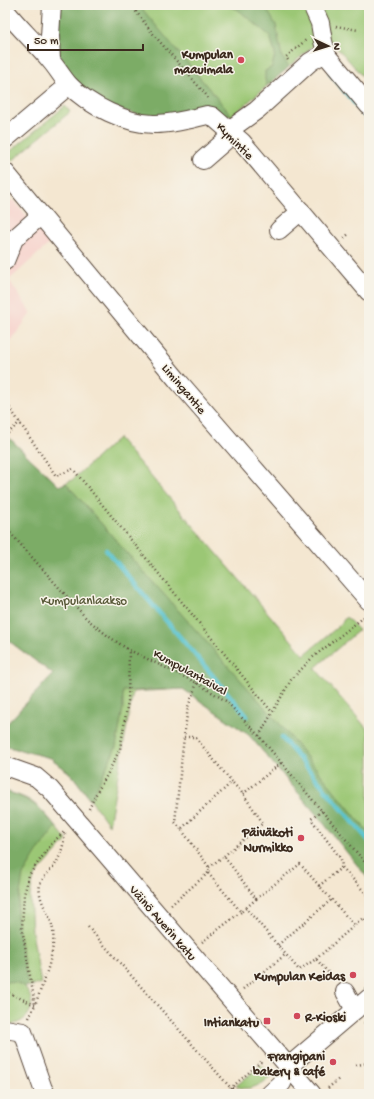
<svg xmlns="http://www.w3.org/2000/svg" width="374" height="1099" viewBox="0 0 374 1099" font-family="'Gochi Hand',sans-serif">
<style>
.built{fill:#f7d0ca}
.green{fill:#9bc775;stroke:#6b784a}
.forest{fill:#7cac66;stroke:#5c6b42}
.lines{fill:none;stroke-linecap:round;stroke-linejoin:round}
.stream{stroke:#57c3cf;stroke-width:4.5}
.minor-casing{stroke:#574639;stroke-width:20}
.path{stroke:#574639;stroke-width:2.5;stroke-dasharray:1 3;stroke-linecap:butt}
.minor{stroke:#fff;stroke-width:18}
.poi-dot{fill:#d1495b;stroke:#f7f3e8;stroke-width:1.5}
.labels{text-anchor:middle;stroke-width:3;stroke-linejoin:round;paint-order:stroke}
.poi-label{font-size:13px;font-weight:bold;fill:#3b2a1e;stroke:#f7f3e8;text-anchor:end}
.street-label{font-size:13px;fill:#3b2a1e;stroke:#f7f3e8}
.park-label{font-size:13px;fill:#585938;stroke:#f7f3e8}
</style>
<rect width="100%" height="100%" fill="#f7f3e8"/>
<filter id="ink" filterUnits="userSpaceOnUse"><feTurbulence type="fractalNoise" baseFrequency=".025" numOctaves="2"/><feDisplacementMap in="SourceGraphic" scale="8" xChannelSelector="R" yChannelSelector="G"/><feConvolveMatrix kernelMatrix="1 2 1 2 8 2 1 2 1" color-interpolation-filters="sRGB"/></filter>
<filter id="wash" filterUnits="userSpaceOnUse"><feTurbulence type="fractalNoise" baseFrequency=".012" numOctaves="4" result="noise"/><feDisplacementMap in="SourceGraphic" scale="16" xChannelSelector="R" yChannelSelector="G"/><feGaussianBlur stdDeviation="0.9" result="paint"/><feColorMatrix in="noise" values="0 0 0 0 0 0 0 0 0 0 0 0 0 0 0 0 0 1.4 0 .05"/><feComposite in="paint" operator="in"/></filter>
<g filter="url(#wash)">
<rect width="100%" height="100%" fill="#f4e7d1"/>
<path class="built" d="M5,200l9,1 36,42 -41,37 22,33 -26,36z"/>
<g class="green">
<path d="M56,5h313v79l-25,-29 -15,-14h-10l-87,75 -54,1z"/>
<path d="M65,106l5,6 -58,49 -5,-7z"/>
<path d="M5,434l54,52 13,-6 46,-42 186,217 36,-30 6,-8 13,13 -44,38 54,63v148l-52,-64 -68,-80 -66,-46 -50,3 -24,133 -37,-50 -21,-17 -46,-12v-20l48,-52 -48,-36z"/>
<path d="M5,791c9,3 18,5 26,10 14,10 25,26 36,39l-33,37 -4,18 2,37 9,52 -16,3c13,17 5,35 -15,38l-2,15 -3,-1v-177l2,-15 -2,-3z"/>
<path d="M261,1065l9,10 1,2c-11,8 -22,15 -35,9z"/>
</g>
<g class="forest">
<path d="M56,5h92l-5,5 89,106 -54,1 -36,-1 -37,-11 -30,-23 -19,-31z"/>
<path d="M223,5h39l4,3 10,17 6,32 7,10 -22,19 -2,-6v-9l7,-4 3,-13 -5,-18 -33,-27z"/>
<path d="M5,434l54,52 7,-3 68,78 145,162 90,110v47l-52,-65 -68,-80 -66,-46 -60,2v17l-7,39 -25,53 -19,-25 -21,-17 -46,-12v-20l48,-52 -48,-36z"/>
<path d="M5,791c26,8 34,16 51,36l-17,22 -16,26 -6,37 1,17 10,57 -3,1c-7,-4 -12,-6 -20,-5v-120l2,-15 -2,-3z"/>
</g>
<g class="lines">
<g class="stream">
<path d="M330,73l39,48"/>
<path d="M106,550l141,166"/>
<path d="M282,738l87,103"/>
</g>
</g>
</g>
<g filter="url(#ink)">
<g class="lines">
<g class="minor-casing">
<g id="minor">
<path d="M312,5l8,18 3,18 4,15"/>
<path d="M5,10c14,18 31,33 45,50 7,8 12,17 19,25 19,20 59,40 87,39 18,0 34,-5 51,-9l5,1 30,26 127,150"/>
<path d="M51,61l-1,-25 2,-31"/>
<path d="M229,130l28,-20 53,-48 10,-6h7l42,50"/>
<path d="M5,139l64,-54"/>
<path d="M203,160l30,-26"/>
<path d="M5,172l174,210 190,219"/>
<path d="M279,230l22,-19"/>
<path d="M5,261l9,-22 27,-24"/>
<path d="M5,766l31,11 14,12 262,305"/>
<path d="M345,992l10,18"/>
<path d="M5,1029l18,3 20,57 3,5"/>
<path d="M270,1094l12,-11 7,-17 80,-68"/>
</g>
</g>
<g class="path">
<path d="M131,5l23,30 53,61 1,3"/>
<path d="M336,26l22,4"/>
<path d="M288,60l-2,-3 21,-18"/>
<path d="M5,72l1,-1"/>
<path d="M344,238l6,-5"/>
<path d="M5,401l51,75 17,-7 199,243"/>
<path d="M5,436l15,-14"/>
<path d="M5,527l82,92 21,17 21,14 68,33 29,18 33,35 110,131"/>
<path d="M197,683l-9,24 -4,30h11l37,45 -51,47 28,38 -1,6 33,39 5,-4 53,62 17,-11 19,21"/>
<path d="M259,736l32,-56 21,-22 52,-41"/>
<path d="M243,794l38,-31"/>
<path d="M89,809l8,-17 10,-17 13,-26 8,-48 1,-51"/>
<path d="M322,811l-11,8 30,40 1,8 27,30"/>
<path d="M181,829l-6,-7 9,-85"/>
<path d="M224,856l39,-33 -20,-29 -11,-12"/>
<path d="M209,867l15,-11 32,43 -10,9"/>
<path d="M319,886l23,-19"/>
<path d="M256,899l44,-35 54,61"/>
<path d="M171,905l37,-32"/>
<path d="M88,927l148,167"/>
<path d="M202,942l39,-30"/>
<path d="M278,945l53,-45"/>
<path d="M316,959l47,-41 6,6"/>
<path d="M243,989l43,-35"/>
<path d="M5,991l30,14c8,-22 23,-57 17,-80 -4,-14 -15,-26 -12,-41 1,-4 11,-15 15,-19 6,-10 9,-21 10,-32"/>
<path d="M29,1018l6,-13 -13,-77 2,-33 5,-20 23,-32 13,-12"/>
<path d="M364,1022l5,5"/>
<path d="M356,1065l13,-2"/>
<path d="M232,1088l14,4 8,-1"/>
<path d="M328,1088l11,-9"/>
<path d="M224,1094l38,-33"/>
</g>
<use href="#minor" class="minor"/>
</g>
</g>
<g class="poi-dot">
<circle cx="241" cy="60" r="4"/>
<circle cx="301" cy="838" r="4"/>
<circle cx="353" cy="975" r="4"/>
<circle cx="297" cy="1016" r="4"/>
<rect x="263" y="1017" width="8" height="8" rx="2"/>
<circle cx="333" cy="1062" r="4"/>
</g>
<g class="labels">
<g class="poi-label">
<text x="233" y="58">Kumpulan<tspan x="233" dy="15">maauimala</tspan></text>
<text x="293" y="836">Päiväkoti<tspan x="293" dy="15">Nurmikko</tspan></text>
<text x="345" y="980">Kumpulan Keidas</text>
<text x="305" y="1021" text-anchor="start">R-Kioski</text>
<text x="259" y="1026">Intiankatu</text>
<text x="325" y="1060">Frangipani<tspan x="325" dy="15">bakery &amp; café</tspan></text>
</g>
<g class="street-label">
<text transform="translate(236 140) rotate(45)" y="5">Kymintie</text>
<text transform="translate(185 388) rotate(50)" y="5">Limingantie</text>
<text transform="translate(191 671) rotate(29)" y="5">Kumpulantaival</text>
<text transform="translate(164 922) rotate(49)" y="5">Väinö Auerin katu</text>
</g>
<g class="park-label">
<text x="84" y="604">Kumpulanlaakso</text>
</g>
</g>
<rect width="374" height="1099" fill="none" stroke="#f7f3e8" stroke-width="20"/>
<g transform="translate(328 46) rotate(94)" stroke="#f7f3e8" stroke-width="3" paint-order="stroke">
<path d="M0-3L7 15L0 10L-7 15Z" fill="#3b2a1e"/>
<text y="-6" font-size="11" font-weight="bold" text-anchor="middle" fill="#3b2a1e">N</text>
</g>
<path d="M28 44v6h115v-6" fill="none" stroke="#3b2a1e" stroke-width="2"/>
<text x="34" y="44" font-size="12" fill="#3b2a1e" stroke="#f7f3e8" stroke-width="3" paint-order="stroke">50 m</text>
</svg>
